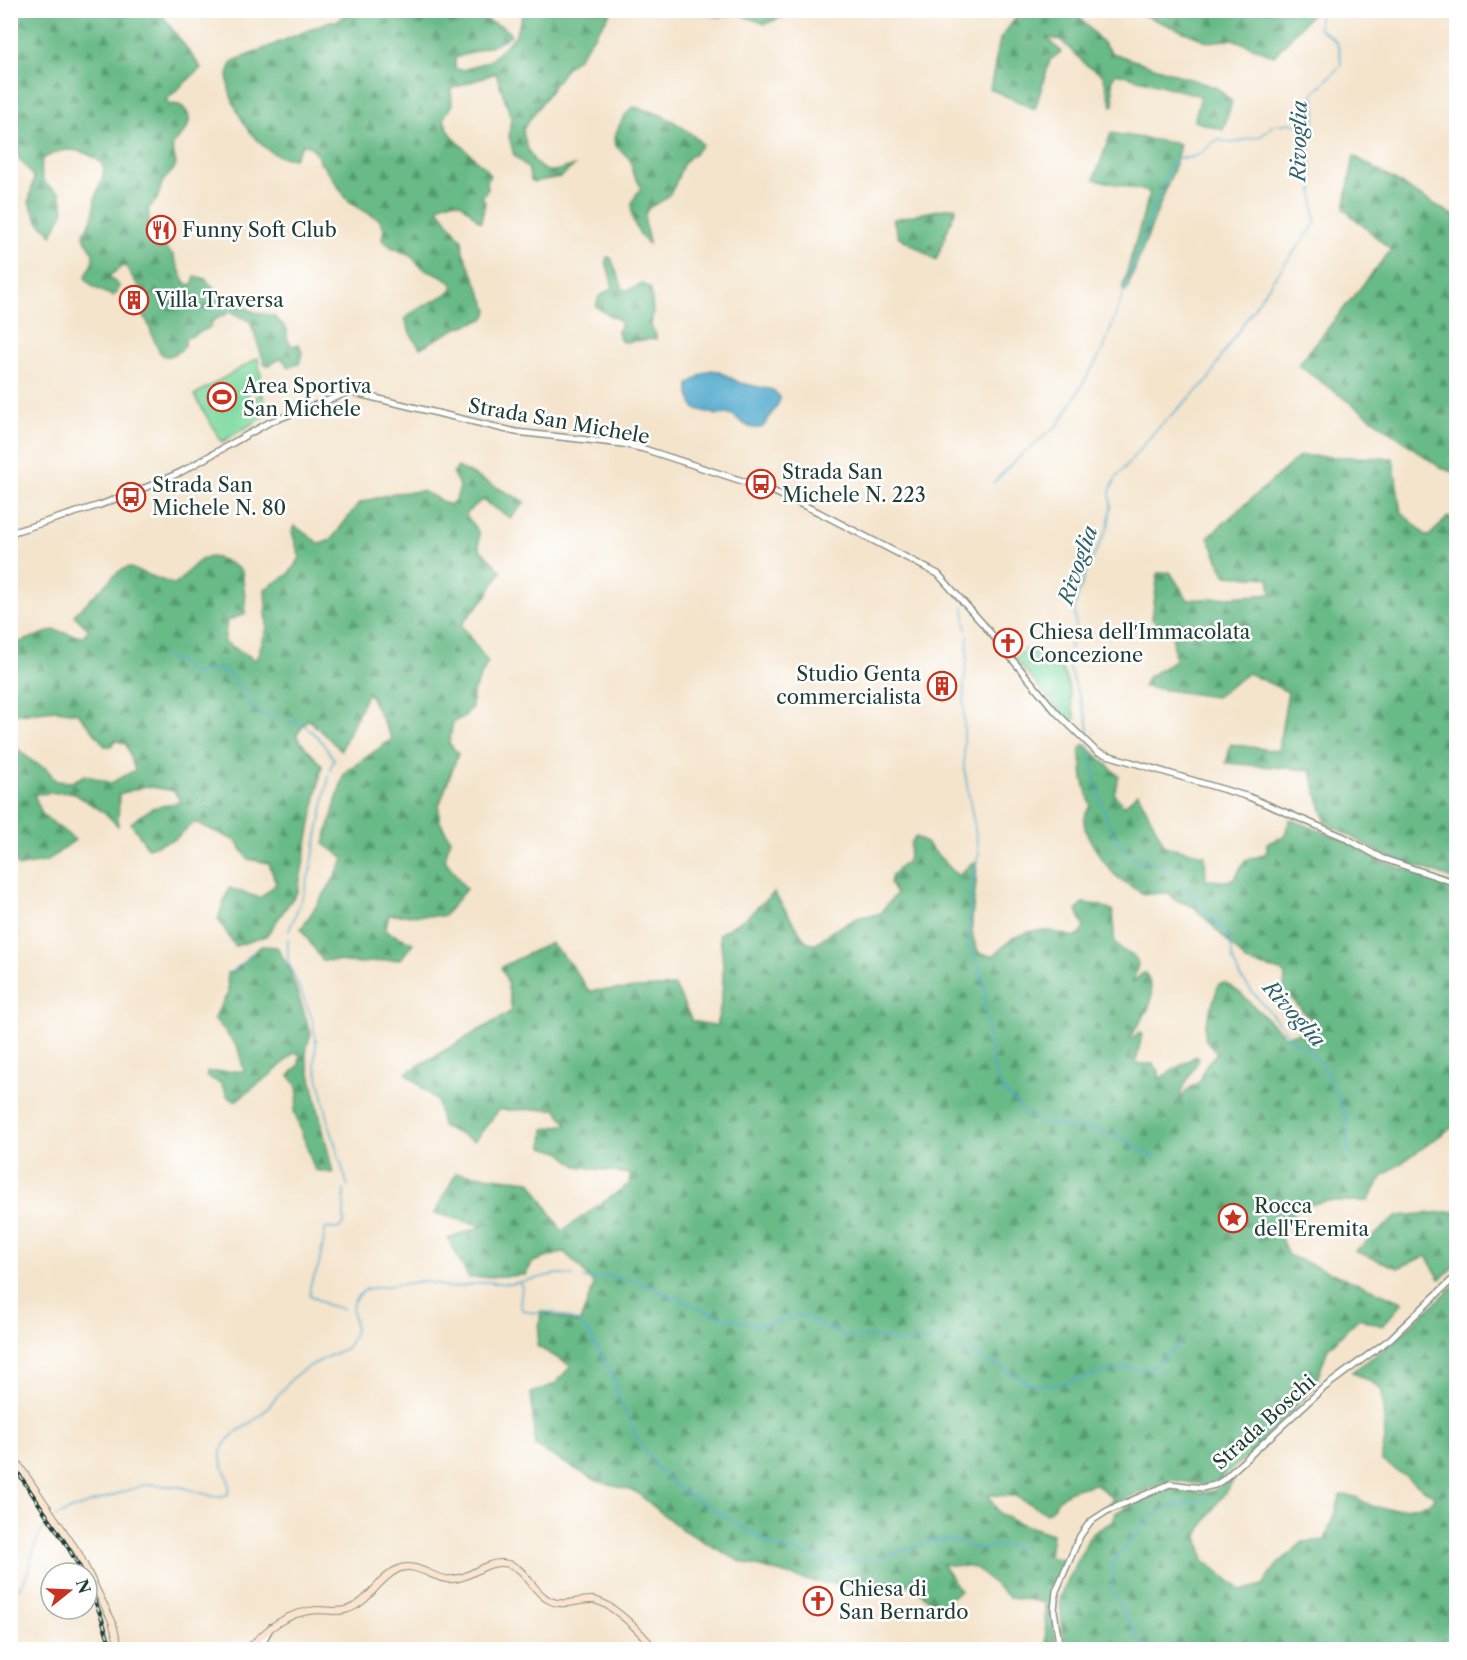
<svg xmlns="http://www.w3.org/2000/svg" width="1467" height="1660" viewBox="0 0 1467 1660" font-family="'Libre Caslon Text',serif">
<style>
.grass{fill:#80daa1;stroke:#508c6a;stroke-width:1.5}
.forest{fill:url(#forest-firs);stroke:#447c5e;stroke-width:1.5}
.park{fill:url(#park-tufts);stroke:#508c6a;stroke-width:1.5}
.water{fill:#4fa9cc;stroke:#377380;stroke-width:1.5}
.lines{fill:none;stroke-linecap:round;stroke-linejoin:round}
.stream{stroke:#4fa9cc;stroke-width:1.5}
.tertiary-casing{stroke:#8a9080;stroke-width:8}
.secondary-casing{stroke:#8a9080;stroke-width:8}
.tertiary{stroke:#fff;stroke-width:5}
.secondary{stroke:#fce5d0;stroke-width:6}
.rail-casing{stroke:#1f3d34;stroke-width:4}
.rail{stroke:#fff;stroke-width:1.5;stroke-dasharray:4.5;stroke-linecap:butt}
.labels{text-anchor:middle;stroke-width:5;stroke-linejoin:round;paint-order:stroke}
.poi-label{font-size:20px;fill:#1f3d34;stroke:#fff;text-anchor:start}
.street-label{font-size:20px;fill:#1f3d34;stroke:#fff}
.water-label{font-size:21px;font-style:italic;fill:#306369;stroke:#fff}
</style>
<defs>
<pattern id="forest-firs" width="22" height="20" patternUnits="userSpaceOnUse" patternTransform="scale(1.5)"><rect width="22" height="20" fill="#68ba87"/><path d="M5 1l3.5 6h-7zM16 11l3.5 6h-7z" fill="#55986f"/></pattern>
<pattern id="park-tufts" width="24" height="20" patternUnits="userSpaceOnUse" patternTransform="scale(1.5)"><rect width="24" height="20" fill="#80daa1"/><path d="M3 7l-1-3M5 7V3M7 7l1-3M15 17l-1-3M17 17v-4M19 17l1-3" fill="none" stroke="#6ebc8b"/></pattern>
</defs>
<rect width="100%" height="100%" fill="#fff"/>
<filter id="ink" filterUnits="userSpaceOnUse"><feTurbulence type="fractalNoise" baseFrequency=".0167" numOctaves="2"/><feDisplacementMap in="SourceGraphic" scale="12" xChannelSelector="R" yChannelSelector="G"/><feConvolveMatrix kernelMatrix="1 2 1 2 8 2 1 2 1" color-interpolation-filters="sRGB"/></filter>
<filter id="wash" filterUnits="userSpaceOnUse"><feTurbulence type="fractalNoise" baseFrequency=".008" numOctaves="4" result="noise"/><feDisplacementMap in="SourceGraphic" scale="24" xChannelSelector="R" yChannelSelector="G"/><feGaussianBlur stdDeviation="1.35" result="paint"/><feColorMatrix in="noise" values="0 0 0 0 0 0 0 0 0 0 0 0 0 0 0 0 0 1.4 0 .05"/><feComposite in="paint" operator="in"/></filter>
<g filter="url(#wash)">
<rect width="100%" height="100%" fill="#f4e4cc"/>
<g class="grass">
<path d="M258,358l4,26 -15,10 3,6 13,-7 2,23 -43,26 -28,-47z"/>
<path d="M1254,1442l4,4 -38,33c2,-19 16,-34 34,-37z"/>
</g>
<g class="forest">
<path d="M11,10l148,1 42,57 -35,32 3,5c12,-3 16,3 21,13l-3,11 -15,17 4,18 -2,5 -11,12 -6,18 -9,10 2,19 3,10 20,17 12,28 7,2 3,-9 10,3 14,14 35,19 20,4 13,13v10l5,7 7,-2 3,9 -3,11 -11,3 -6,-9 -13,7h-4l-15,-44 -20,-9 -18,9 -1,6 -26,12v7c-27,27 -29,-5 -38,-25 -2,-4 -6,-7 -9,-12l9,-15 -2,-4 -7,-4 -13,-21 -16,11 10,10 -2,7 -4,3c-11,-5 -22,-7 -28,-19 5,-9 12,-20 5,-30 -2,-4 -6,-6 -6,-12 0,-6 6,-10 8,-16 3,-7 2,-15 4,-23 7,-22 17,-32 -11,-43 -16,-6 -29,-3 -43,7 -2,19 0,25 18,33l4,17 -12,25 -14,-14 -9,-19 5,-24c-7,-13 -17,-19 -23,-31z"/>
<path d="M346,11h131l4,7 22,9 8,8 -12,8 -44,15v11l9,1 27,-10 24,-24 9,-25h88l-33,46 -12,10 -44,62c1,13 11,42 27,42 8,0 16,-4 24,-5l-14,11 -26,5 -3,-2 -3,-12 -14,-13 -5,-19 2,-19 -15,-44 -45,16 1,15 -8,14c4,20 21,29 33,43 6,5 11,7 13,15l-3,5 1,8 -6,8 3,5 -4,20c-11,-7 -17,-24 -31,-20 -6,1 -9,2 -12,7l24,31 1,12 25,57 -1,6 -4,4 -28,10 -35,19 -10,-15 -5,-15c14,-12 33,-17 47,-28v-6c-14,-16 -29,-8 -41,-29l-18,-7 -11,-8 2,-11 -4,-9c-11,-7 -26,-12 -34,-22 -5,-7 -20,-31 -26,-35 -3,-10 -6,-17 -17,-19l-9,14c-31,5 -65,-51 -66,-77 -1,-6 2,-13 4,-19l98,-41h9z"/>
<path d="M697,11v-1l100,1 -32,13 -29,-11c-15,7 -24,2 -39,-2z"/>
<path d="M1021,11h48l10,6 33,36 105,35 15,14 -9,28 -29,-9 7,-25 -85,-23 -4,6 2,26 -2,1 -9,-31 -17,-10 -25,-25 -14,-2 14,14 -11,8 -15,49 -45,-20 10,-50z"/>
<path d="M1140,11l65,-1 6,3 3,-3 100,1 -40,45 -41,-17 -24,3 -71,-29z"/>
<path d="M633,107c26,4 51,18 69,37 -6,12 -15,12 -19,21 -6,12 -7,24 -18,34 -6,5 -16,5 -19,13 -4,11 3,22 3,32 -10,-8 -20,-26 -17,-40 1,-6 7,-12 9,-17l-9,-16c2,-13 -8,-16 -15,-24 -7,-10 8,-34 16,-40z"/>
<path d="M1111,133l69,11 -5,22 -49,126 -4,-3 28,-97 -56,-13z"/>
<path d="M1354,156l102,61v256l-15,-5 -143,-103 93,-115 -47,-41z"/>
<path d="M954,207l2,1 -20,52 -38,-24 -5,-17z"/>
<path d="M607,257l4,1 12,31 5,1 15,-6 8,5 2,23 -2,14 5,9v4l-33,3 -3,-2 -2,-9 3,-9c-6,-7 -19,-8 -25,-16l3,-9 14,-10 -7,-26z"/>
<path d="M1300,456l93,2 8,54 27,25 20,-20 8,5v358l-73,-26 -57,-31 -16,-53 -84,-7 5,-19 47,7 10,-59 -40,-19 -32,24 -73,-10 4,-9 28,-18 -2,-22 -21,-19 6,-46 12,-1 18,28 83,-6 -2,-16 -44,-3 -17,-38z"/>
<path d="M458,467l67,35 -14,16 -29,-18 -17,14 14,19v15l22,23 -14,24 -26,30 27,37 -15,30 -1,15 -8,10 -11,5 -4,21 9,11 -19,52v14l11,19 -5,21 21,29 -22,27 -55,-1 -4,16 28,12 -12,16 -40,4 -39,-3 -21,-31 31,-47 12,-24 -20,-14 20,-71 48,-34 -24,-47 -27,58 -33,-31 -12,17 26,30 -24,125 -32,45 -31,10 -17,-27 11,-31 31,10 16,-14 -7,-21 -21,-4 -12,-18 -42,-19 -19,17 -27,9 -17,-25 21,-15 29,-6 -7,-11 -28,-5 -27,8 -1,32 -13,-13 -33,-21 -38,2 8,20 33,26 -28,21 -29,6c-12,-28 -8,-50 -3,-79l-4,-5v-46l2,8 20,17 13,6 10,13 16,1 13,-7 26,8 24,-13 -9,-26 -11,-4 -4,6h-6l-27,-33 -22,-3 -45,5v-66l3,-5 40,-14 27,7 8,-7 -15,-15 44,-43 10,-5 47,18c26,-26 30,-40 67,-14l3,26v17l-18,7 -3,21 32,18 11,-32 -2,-39 23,-14 12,-17 -8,-26 3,-6 25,18 11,-4 28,-37 35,-10 29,-2 26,14 7,-5 4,-13 -7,-13z"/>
<path d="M1084,744l35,32 -5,18 10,12 14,-13 27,53 40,9 1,25 21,1 8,-3 10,-18 16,-4 6,-4v-9l17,-6 6,-18 54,21 36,21 76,25v243l-5,-1 -68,48 -15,25h-42l-24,5 -26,21 12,28 115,47 -21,24 -23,-8 -31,30 -14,40 -56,58 -4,-4c-18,3 -32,19 -34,37l-14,6 -33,-5 -64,25 4,-6 -17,-15c-12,3 -28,5 -37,15 -5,6 -5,10 -13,14l-31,-17 -27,-1 11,18 14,8 39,13 -3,23 17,3 -15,38 5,51h-10l-1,-46 -14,-3 -21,-2 -34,-30 -34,-4 18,27 -10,7 -9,12 -30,-25 -19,-2 -24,3 -55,-4 -74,-21 -58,-32 -45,-37 -39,-11 -62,-35 -4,-53 24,-9 16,-18 -34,-20 4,-35 38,13 15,-39 -15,-19 -15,-14 -31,10 -8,13 -56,3 -21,-39 35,-13 -48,-13 21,-40 74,8 32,50 67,-47 1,-10 -53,-8 -17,-14 -17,-5 1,-18 23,-5 -11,-15 -57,1 -25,31 -32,-15 -5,-25 -31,-28 106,-62 -5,-30 -6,-14 49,-24 19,19 20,29 86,-5 17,35 24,5c8,-29 9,-62 3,-92l25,-15 30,-26 31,47 9,5 17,-13 28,-15 20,-3 17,-20 -6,-10 2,-9 16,-15 3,-18 5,-5 10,6 32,33 13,-12 5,-1c4,29 -14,65 4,91l13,2 20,-18 19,-7h17l26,6 5,-2 4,-8 -7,-17 5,-7 17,2 13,5c7,23 -9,34 22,46l4,8 -5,18 9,-8 4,-1c14,32 -2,40 -16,65l3,1 6,-7 3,2 -6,28 4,2h13l6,7v8l37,-23 3,3 -18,33v8l5,-9 14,-10 6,-16 11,-12 -12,-14v-13l14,-42 6,-1 14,9 46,44c10,-2 18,-4 25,-11l1,-5 -27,-30 1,-15 -4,-4 -35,-9 -7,-9 -45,-46 -20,-8 -5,-6c-7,-1 -22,3 -27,0 -3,-1 -25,-16 -27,-18 -10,-11 -30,-38 -31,-52 -1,-7 3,-12 7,-17l-8,-27 -3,-32z"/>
<path d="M262,946l15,1 12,21 22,65 -4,13 -1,10 27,117 -18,-3 -21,-59c5,-13 7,-25 -5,-35l10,-11 1,-11 -6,-1 -21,20 -38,28 -7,-4 -7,-14 -14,-6v-5l37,-1 -6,-23 -24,-30 14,-25 -1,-20 7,-1c10,-9 17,-20 28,-26z"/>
<path d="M1456,1211v55l-16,13 -14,-23 -28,12 -43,-17 43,-35z"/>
<path d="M1456,1284v365h-387l-7,-18 -2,-35 31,-62 21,-12 3,-9 48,-23 19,-2 15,5 16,-2 18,-12 3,1 -26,36 -10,20 6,24 38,31 20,-6 16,-21 25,-22 22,-2 16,-45c19,-1 22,10 37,13 14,3 41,-1 54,-6l2,-6 -53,-36 4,-20 -3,-50 -9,-7 -21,-11 35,-25z"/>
</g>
<path class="park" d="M1026,649c7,5 15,5 22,9 27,15 18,39 28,60l-6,5 -55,-64z"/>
<path class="water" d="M711,370l7,1 22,12 33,7 6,6 1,3 -3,7 -14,21c-13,5 -22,-6 -32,-13l-14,1 -23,-7 -5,-13v-11l12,-9z"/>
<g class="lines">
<g class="stream">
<path d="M993,483l27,-27 39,-32 45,-76 55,-156 11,-26 7,-8h12l11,-4 15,-13 5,-1 12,3 29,-7 12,-11 17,-2 13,4h8"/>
<path d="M964,607l2,23"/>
<path d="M968,636l-1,22 -3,26v84l15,84 -9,44 -1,34 1,16 14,35 4,58 7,33 8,18 17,18 21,15 55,7 20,4 38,24"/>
<path d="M162,656l16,5 11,11 8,1 20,-5 13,7 14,15 8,18 24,12"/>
<path d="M283,721l19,2 16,14 16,22 -4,11"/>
<path d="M1090,743l-3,-24 -18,-51 1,-22 6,-8 -1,-32 10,-32 23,-47 3,-19 -1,-17 6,-13 40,-48 53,-51 12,-22 51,-76 43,-57 -5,-83 6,-29 -3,-18 28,-29c-1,-21 -3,-25 -22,-36v-11l2,-8"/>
<path d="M1091,750c2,27 13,73 30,95 5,6 11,11 16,17l13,-1 15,6 65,70 3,23 7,17 54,64 18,12 12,15 15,30 8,23 1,34"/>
<path d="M289,931l15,-38 8,-30 17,-88"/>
<path d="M288,939v22l25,60 3,20 -1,22 15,64 18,60"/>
<path d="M232,972l24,-22"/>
<path d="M344,1190v34l-6,5 -12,-1 -7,37 -9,21v9l17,10 17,4"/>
<path d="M583,1278l11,2 10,-4 28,4 90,37 41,8 37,-10 47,22h29l24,6 43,-4 44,21 44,24 24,1 68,-17 28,1 28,-25"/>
<path d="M519,1283l3,4 -2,18 3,5 10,3 19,-1 24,9 9,7 27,46 7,26 25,50 15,21 24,20 93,56 55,14 46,-1 54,-19 19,-1 32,10 14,-5 26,2"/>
<path d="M56,1517l17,-8 74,-25 34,3 35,10 11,-2c9,-12 -9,-28 -6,-43 4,-16 24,-24 36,-34 15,-12 25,-31 40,-44 15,-11 33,-18 49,-26 24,-29 -12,-38 21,-59l57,-8 27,7 36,-6 25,2 44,-10 17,2"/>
<path d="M10,1596c6,-6 13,-11 16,-19 8,-21 6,-41 26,-57"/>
<path d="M1145,1650l-33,-59v-29l18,-20 11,-17 16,-12 17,-7 33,-7"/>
</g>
</g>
</g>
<g filter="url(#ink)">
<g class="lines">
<g class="tertiary-casing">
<g id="tertiary">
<path d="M10,533l90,-28 52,-20 29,-13 89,-50 80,-30 166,40 107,12 21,5 126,41 48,22 120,62 45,50 73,88 41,40 152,45 95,40 37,21 75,25"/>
<path d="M258,1650l13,-23"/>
<path d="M1060,1650l-6,-40 2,-19 24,-55 10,-14 17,-11 63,-27 32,4 13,-3 8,-5 98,-90 69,-51 66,-63"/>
</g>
</g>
<g class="secondary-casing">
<g id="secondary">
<path d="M10,1452l69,102 33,67 8,29"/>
<path d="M247,1650c20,-21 39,-38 70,-40 10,0 21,3 31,-1 21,-6 30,-31 50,-40 17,-7 31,7 48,10 21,3 36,-17 56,-16 23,1 28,26 45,36 14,9 28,1 44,1 19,0 52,34 64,50"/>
</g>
</g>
<use href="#tertiary" class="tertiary"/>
<use href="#secondary" class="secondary"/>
<g class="rail-casing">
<g id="rail">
<path d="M10,1461l56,83 17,29"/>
<path d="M87,1582l14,34 11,34"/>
</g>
</g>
<use href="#rail" class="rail"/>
</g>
</g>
<defs>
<g id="restaurant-ring" transform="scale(1.5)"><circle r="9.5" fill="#fff" stroke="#c8321e" stroke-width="1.5"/><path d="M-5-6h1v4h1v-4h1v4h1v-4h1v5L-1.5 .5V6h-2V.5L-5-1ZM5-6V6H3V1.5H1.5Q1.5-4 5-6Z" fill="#c8321e"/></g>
<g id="building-ring" transform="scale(1.5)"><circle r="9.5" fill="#fff" stroke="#c8321e" stroke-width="1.5"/><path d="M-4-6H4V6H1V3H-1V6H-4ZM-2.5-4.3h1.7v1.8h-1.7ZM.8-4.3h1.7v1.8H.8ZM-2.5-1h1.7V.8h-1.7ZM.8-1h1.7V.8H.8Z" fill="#c8321e"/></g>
<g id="stadium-ring" transform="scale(1.5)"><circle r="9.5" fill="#fff" stroke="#c8321e" stroke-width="1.5"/><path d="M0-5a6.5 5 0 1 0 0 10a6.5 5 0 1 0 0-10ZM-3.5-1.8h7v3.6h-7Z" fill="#c8321e"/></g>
<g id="bus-ring" transform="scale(1.5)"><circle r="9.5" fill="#fff" stroke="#c8321e" stroke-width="1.5"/><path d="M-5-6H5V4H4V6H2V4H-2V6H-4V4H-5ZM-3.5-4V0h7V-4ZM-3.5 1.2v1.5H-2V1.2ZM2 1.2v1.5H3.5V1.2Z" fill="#c8321e"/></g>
<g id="church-ring" transform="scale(1.5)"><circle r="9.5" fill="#fff" stroke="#c8321e" stroke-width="1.5"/><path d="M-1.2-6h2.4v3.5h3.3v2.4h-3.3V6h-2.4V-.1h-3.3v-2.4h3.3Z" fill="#c8321e"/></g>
<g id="sight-ring" transform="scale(1.5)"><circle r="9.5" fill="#fff" stroke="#c8321e" stroke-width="1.5"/><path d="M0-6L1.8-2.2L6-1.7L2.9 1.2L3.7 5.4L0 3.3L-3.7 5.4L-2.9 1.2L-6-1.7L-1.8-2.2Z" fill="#c8321e"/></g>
</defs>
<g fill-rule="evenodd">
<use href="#restaurant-ring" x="161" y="230"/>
<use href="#building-ring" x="134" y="300"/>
<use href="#stadium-ring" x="222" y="397"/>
<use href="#bus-ring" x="761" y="484"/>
<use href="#bus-ring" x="131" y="497"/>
<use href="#church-ring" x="1008" y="643"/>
<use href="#building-ring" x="942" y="686"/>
<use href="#sight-ring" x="1233" y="1218"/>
<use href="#church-ring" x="818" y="1601"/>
</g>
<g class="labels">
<g class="poi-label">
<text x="182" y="237">Funny Soft Club</text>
<text x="155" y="307">Villa Traversa</text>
<text x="243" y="393">Area Sportiva<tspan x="243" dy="23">San Michele</tspan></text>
<text x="782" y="479">Strada San<tspan x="782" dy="23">Michele N. 223</tspan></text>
<text x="152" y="492">Strada San<tspan x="152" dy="23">Michele N. 80</tspan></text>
<text x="1029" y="639">Chiesa dell′Immacolata<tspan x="1029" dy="23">Concezione</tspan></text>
<text x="921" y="681" text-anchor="end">Studio Genta<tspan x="921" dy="23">commercialista</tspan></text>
<text x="1254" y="1213">Rocca<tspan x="1254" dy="23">dell'Eremita</tspan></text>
<text x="839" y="1596">Chiesa di<tspan x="839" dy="23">San Bernardo</tspan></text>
</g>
<g class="street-label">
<text transform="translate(559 421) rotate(10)" y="7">Strada San Michele</text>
<text transform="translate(1264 1422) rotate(-42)" y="7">Strada Boschi</text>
</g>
<g class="water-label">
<text transform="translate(1299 141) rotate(-89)" y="7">Rivoglia</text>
<text transform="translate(1078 565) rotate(-71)" y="7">Rivoglia</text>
<text transform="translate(1294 1014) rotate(48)" y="7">Rivoglia</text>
</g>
</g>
<rect width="1467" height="1660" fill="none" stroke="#fff" stroke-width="36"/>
<g transform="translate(69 1591) rotate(72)"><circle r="28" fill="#ffffff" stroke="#a5b1ae" stroke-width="1.5"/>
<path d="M0-4.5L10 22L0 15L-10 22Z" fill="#c8321e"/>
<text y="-9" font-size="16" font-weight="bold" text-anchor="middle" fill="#1f3d34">N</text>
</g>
</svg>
